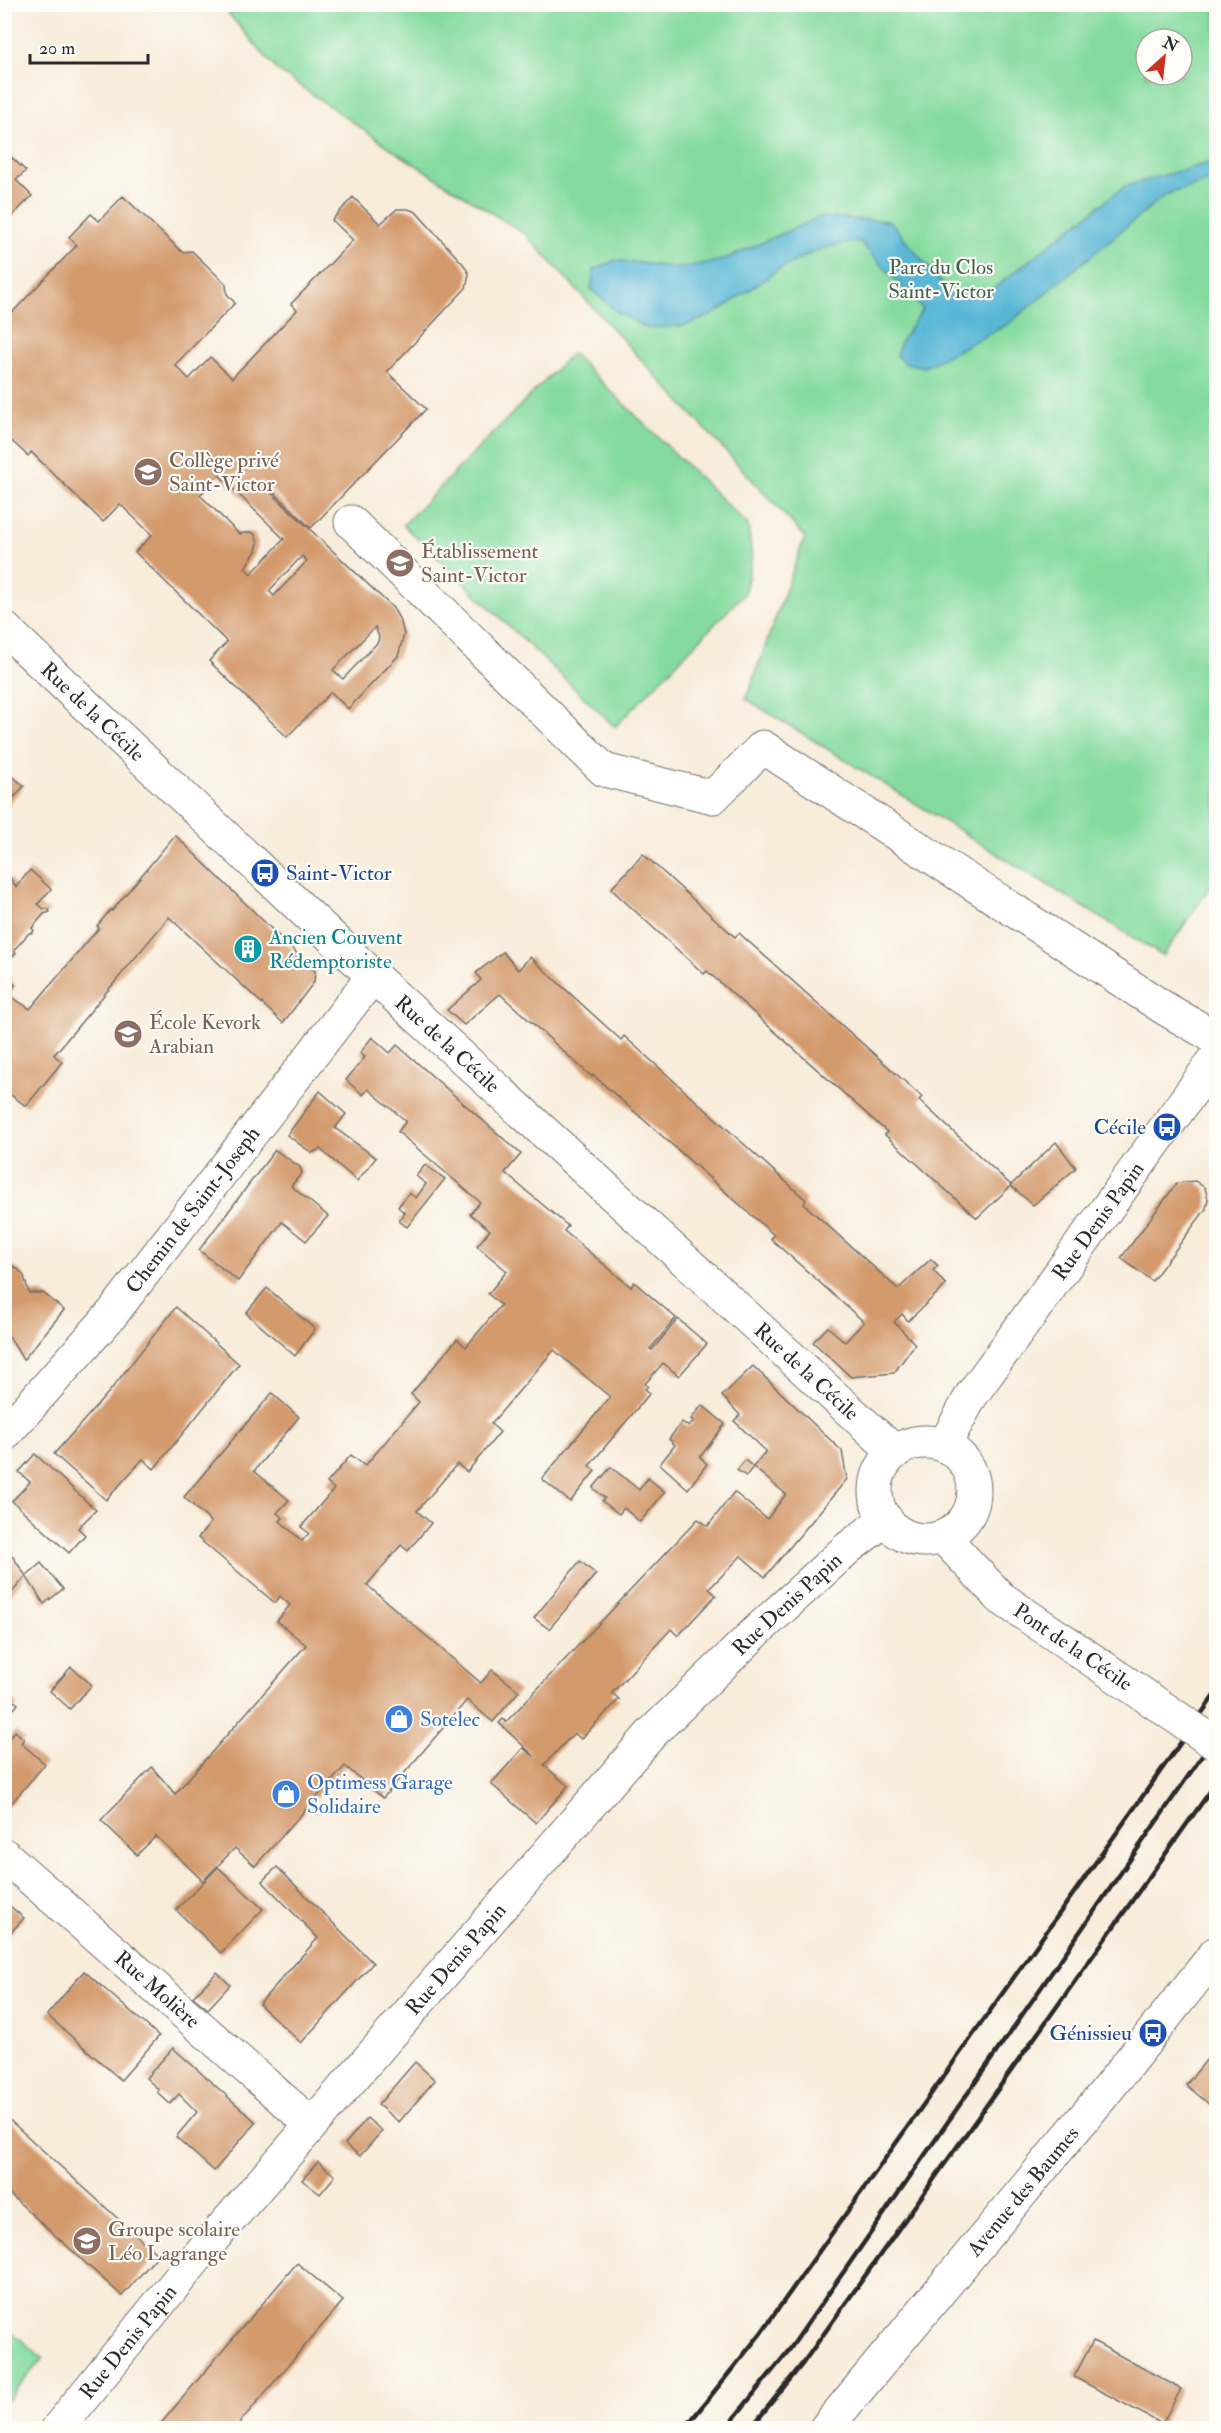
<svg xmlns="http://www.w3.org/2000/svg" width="1221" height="2433" viewBox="0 0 1221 2433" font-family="'IM FELL Double Pica',serif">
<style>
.green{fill:#85db9f;stroke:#588365;stroke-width:1.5;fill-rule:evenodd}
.water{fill:#58b7d6;stroke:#427180;stroke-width:1.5}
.building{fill:#d39a6c;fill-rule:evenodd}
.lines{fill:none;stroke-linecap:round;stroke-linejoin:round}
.minor-casing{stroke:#736f68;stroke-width:35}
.minor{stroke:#fff;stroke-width:33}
.rail{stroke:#2b2b2b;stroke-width:4.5}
.minor-bridge-casing{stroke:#736f68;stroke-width:35;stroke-linecap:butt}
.minor-bridge{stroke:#fff;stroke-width:33}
.labels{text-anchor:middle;stroke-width:4.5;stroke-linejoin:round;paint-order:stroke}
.park-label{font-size:21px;fill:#46604e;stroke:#fdfcf7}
.education-label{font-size:21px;fill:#785e54;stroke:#fdfcf7;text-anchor:start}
.street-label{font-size:21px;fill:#2b2b2b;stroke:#fdfcf7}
.transit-label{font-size:21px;fill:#164399;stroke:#fdfcf7;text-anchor:end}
.culture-label{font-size:21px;fill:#0d838f;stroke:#fdfcf7;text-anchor:start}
.shop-label{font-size:21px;fill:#366cbe;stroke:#fdfcf7;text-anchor:start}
</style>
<rect width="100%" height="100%" fill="#fdfcf7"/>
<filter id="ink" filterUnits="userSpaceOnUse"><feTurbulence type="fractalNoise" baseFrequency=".0167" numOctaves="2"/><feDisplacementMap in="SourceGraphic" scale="12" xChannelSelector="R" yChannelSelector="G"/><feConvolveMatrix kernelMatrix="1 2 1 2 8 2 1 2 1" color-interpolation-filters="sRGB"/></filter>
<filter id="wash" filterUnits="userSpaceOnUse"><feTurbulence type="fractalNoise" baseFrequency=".008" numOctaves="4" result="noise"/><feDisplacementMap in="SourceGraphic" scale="24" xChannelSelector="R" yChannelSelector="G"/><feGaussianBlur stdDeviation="1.35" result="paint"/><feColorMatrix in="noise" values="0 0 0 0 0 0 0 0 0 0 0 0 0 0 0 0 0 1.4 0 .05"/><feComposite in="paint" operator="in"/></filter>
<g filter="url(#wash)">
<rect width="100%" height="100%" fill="#f8ecda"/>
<g class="green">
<path d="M221,5h995v874l-53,77 -417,-257 59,-162 -280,-303 -123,-78 -125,-86zM1146,39h36v36h-36z"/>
<path d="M572,353l176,172 4,33 -7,35 -130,134 -212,-202z"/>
<path d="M5,2326l38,32 -38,45z"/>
</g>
<path class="water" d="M1216,161v18l-51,16 -157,129 -83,43 -20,-4 -9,-7 5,-15 22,-32 -64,-68 -36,7 -42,20 -68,47 -30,11 -37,2 -29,-16 -26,-23 3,-19 21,-10 64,8 44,-8 96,-43 71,4 57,69 19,6 24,-5 135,-105z"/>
<g id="blocks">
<g class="building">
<path d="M4,150l22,21 -10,9 16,16 -28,28z"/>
<path d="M123,196l59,56 10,-1 34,33 1,10 8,9 -60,62 14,14 21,-22 22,21 65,-68 -6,-6 62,-64 -21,-20 21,-23 27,27 17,-15h11l8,3 48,53 5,9 -3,14 -79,84 39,37 -115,119 -49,-47 -2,1 133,126 8,14 3,13 -6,21 -50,53 -17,-17 -44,45 -78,-76 18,-19 -92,-90 17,-17 -32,-31 -17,18 -72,-70 -3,4 -24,-22v-113l73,-76 -8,-8 22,-23 8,7zM219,475l65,64 -33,35 -6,-6 11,-17 2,-8 -3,-8 -4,-3 -12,2 -39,-39zM302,556l5,5 -33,35 -5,-5zM375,627l4,10 -1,5 -35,37 -10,-9z"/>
<path d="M4,776l7,5 2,-4 11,9 -20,23z"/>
<path d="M175,835l140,136 -1,11 -31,41 -114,-106 -115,138 8,7 -36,44 -22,-16v-117l11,12 -5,11 20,13 69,-81 -2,-2 14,-17 1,2z"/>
<path d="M643,854l92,83 4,-4 183,164 -3,3 92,85 45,-43 20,26 -43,37 -22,-19 -34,32 -92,-83 2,-3 -180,-161 -3,3 -93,-85z"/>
<path d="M30,870l21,19 -13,15 6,5h5l1,3 -6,2 -12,14 2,3 -2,2h-3l-15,17 2,3 -3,3 -3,-2 -6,7 2,-81 4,-2 6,9z"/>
<path d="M503,952l15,18 12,-13 91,83 3,-4 182,164 -2,4 94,85 33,-30 7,7 -5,4 13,15 -38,36 -6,-7 -8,8 21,22 -21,29 -43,4 -38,-35 15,-15 17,15 19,-20 -93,-83 3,-4 -181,-160 -1,2 -92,-83 -36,31 -17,-15 34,-30 -5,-7z"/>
<path d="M372,1037l18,16 7,-8 124,109 -16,19 63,53 -4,5 67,56 3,-5 42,36 -26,31 2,1 26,-31 29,25 -28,32 -16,-13 -18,21 3,2 -3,3 5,4 -61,73 6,5 -25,31 -28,-23 68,-82 -56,-47 -63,74 9,8 -33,40 -10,-8 -40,47 14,12 -23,28 -7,-6 -34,40 114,98 11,-13 27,21 -26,31 -26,-22 -84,98 -38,-32 -90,100 -20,-18 -32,33 -47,-45 -19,19 -36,-35 51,-53 23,27 131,-149 -29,-24 13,-16 -10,-9 -5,7 -77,-65 13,-16 -27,-25 88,-104 27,24 -45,54 35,29 -12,13 6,5 -3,3 22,20 7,-8 -8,-6 33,-38 -7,-6 24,-28 14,11 54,-64 -8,-8 46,-55 9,8 35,-42 -13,-11 19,-23 -30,-25 13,-16 -20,-16 10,-12 -82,-70 8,-11 -38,-32 -5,6 -17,-15 19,-23 -5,-4z"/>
<path d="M320,1091l26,23 -11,14 41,30 -19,23 -37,-32 -8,4 -25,-18z"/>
<path d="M275,1150l25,17 2,6 -11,13 37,30 -22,25 -24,-19 -44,59 -39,-31z"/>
<path d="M425,1165l20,14 -38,48 -8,-6 6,-8 -7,-6 11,-14 7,5 10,-14 -10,-8z"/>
<path d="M1195,1181l10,7 3,11 -2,10 -54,72 -31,-23 56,-75z"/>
<path d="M4,1264l7,5 2,-3 6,4 5,6 5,17h14l21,17 -41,50 -19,-32z"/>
<path d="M267,1288l48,41 -20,27 -49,-43z"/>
<path d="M176,1307l63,57 -85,105 -11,-10 -37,41 -52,-46 55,-62z"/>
<path d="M753,1366l89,85 5,28 -82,98 -24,-21 -32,33 7,6 -38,41 -7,-7 -59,64 7,6 -38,40 -7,-6 -30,32 24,21 -32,37 -45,-39 32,-36 11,8 -35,-33 4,-4 3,3 192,-203 10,7 26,-34 33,27 19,-25 -33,-27 -7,9 -9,-6 8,-10 8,7 13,-16 -32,-30 6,-6 -18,-19z"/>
<path d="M702,1405l23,19 -25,33 7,7 -19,25 -28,-25 15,-19 -6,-6 13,-17 7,5 5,-6 -3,-2z"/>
<path d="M35,1454l61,56 -18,18 7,7 -16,18 -57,-52 18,-19 -11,-10z"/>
<path d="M611,1467l28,23 9,-12 17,14 -25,30 -16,-14 -5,6 -17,-13 3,-3 -12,-10z"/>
<path d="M4,1544l22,32 -22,26z"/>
<path d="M580,1561l16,13 -47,55 -15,-11z"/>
<path d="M41,1563l22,26 -19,15 -18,-28z"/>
<path d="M71,1667l21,18 -22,24 -20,-18z"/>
<path d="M4,1693l14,11 -14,16z"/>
<path d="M15,1731l9,8 -3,4 24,21 -41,48v-74l3,3z"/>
<path d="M218,1867l45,42 -42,44 -45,-43z"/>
<path d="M277,1867l96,96 -72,80 -42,-39 59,-66 -56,-57z"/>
<path d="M4,1901l20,17 -20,22z"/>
<path d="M84,1971l75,65 -38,44 -74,-65z"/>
<path d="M217,1972l13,13 -22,24 -15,-12z"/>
<path d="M173,2048l83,74 -42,49 -38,-34 21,-25 -18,-18 -9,10 -13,-12 2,-2 -13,-12z"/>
<path d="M1216,2048v62l-30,-25z"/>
<path d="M415,2062l20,18 -36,42 -21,-17z"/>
<path d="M4,2115l154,140 -36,41 -118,-107z"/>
<path d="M367,2118l15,13 -22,25 -15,-12z"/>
<path d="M318,2162l17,14 -15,18 -18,-14z"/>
<path d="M297,2263l46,38 -108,127h-78z"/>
<path d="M1093,2341l88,48 -19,35 -88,-47z"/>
</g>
</g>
</g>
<g filter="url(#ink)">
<use href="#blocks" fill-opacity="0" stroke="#736f68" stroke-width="1.5"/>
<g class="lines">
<g class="minor-casing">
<g id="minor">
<path d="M351,522l253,248 109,27 50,-50 401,261 52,30"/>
<path id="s1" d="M4,628l369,348 522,476"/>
<path id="s2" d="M4,1435l108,-121 261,-338"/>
<circle cx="925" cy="1491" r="49"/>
<path id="s3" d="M944,1446l27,-50 245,-338"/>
<path d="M943,1537l58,61"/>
<path id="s4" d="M4,1855l307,269"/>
<path id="s5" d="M58,2428l139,-171 455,-524 106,-103 90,-82 38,-29"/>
<path id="s6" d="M826,2428l276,-332 114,-143"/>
</g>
</g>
<use href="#minor" class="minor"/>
<g class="rail">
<path d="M685,2428l76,-95 455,-640"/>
<path d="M726,2428l64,-79 426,-613"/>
<path d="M751,2428l52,-65 413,-580"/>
</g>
<g class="minor-bridge-casing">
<g id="minor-bridge">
<path id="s7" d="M1001,1598l215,146"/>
</g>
</g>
<use href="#minor-bridge" class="minor-bridge"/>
</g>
</g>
<defs>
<g id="school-disc" transform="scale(1.5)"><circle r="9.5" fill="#8d6e63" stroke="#fdfcf7"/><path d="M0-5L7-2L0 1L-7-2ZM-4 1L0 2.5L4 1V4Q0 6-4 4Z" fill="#fff"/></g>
<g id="bus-disc" transform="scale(1.5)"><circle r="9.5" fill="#1a4fb4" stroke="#fdfcf7"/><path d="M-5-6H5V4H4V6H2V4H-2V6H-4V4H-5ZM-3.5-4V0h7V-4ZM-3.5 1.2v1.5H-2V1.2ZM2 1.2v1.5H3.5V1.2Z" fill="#fff"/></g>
<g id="building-disc" transform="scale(1.5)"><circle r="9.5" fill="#0f9aa8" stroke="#fdfcf7"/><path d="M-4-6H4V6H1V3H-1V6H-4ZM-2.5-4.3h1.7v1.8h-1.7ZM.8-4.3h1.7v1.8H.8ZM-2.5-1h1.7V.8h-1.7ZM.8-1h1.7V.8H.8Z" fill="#fff"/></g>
<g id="shop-disc" transform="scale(1.5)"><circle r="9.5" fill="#3f7fe0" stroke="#fdfcf7"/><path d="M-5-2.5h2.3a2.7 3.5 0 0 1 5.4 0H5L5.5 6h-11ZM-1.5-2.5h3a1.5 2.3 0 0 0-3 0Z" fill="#fff"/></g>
</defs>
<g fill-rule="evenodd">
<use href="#school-disc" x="148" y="472"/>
<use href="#school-disc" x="400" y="563"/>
<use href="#bus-disc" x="265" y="873"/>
<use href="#building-disc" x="248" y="949"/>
<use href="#school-disc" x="128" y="1034"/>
<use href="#bus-disc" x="1167" y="1127"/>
<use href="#shop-disc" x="399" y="1719"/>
<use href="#shop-disc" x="286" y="1794"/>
<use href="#bus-disc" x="1153" y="2033"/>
<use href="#school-disc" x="87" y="2241"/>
</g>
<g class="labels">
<g class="park-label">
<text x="941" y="274">Parc du Clos<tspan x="941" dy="24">Saint-Victor</tspan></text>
</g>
<g class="education-label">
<text x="169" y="467">Collège privé<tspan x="169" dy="24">Saint-Victor</tspan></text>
<text x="421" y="558">Établissement<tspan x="421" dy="24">Saint-Victor</tspan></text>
<text x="149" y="1029">École Kevork<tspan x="149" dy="24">Arabian</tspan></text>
<text x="108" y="2236">Groupe scolaire<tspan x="108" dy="24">Léo Lagrange</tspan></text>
</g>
<g class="street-label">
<text dy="7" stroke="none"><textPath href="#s1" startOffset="122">Rue de la Cécile</textPath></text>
<text dy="7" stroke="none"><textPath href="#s1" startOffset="608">Rue de la Cécile</textPath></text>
<text dy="7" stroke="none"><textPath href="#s2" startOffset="294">Chemin de Saint-Joseph</textPath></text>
<text dy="7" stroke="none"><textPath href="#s3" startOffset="273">Rue Denis Papin</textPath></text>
<text dy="7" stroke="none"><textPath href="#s1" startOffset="1094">Rue de la Cécile</textPath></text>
<text dy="7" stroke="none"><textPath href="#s5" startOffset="1101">Rue Denis Papin</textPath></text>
<text dy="7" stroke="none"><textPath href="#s7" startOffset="87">Pont de la Cécile</textPath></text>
<text dy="7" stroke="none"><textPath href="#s5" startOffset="615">Rue Denis Papin</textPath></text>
<text dy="7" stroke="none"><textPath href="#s4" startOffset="204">Rue Molière</textPath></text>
<text dy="7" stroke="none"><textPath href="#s6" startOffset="308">Avenue des Baumes</textPath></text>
<text dy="7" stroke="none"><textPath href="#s5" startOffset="111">Rue Denis Papin</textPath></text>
</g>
<g class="transit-label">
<text x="286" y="880" text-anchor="start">Saint-Victor</text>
<text x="1146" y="1134">Cécile</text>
<text x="1132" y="2040">Génissieu</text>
</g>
<g class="culture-label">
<text x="269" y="944">Ancien Couvent<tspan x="269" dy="24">Rédemptoriste</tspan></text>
</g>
<g class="shop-label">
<text x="420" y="1726">Sotelec</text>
<text x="307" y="1789">Optimess Garage<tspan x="307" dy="24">Solidaire</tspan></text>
</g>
</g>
<rect width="1221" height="2433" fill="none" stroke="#fdfcf7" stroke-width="24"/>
<g transform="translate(1164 57) rotate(27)"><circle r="28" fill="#fdfcf7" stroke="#a9a8a5" stroke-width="1.5"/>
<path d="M0-4.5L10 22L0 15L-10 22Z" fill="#c8321e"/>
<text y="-9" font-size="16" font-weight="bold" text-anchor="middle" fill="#2b2b2b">N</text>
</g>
<path d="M30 54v9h118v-9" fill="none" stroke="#2b2b2b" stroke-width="3"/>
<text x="39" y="54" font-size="18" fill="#2b2b2b" stroke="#fdfcf7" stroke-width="4.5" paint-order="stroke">20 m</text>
</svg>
